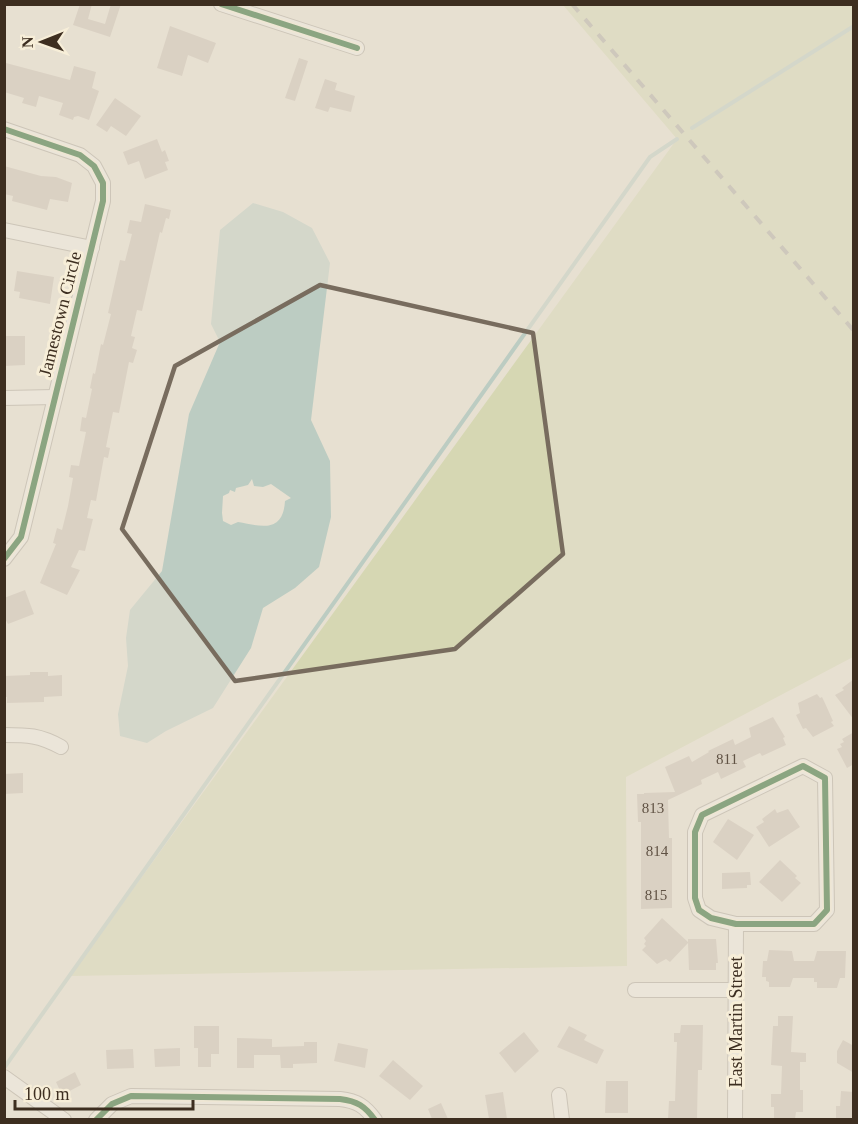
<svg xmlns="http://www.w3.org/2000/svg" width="858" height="1124" viewBox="0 0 858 1124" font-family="Georgia,serif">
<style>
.green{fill:#d6d7b3}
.water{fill:#bcccc2;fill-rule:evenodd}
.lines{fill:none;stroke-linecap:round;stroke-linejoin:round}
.stream{stroke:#bcccc2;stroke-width:4}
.building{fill:#cbbfb2}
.minor-casing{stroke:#ada599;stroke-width:16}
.minor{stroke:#efebe3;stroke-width:14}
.rail{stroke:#afaaa2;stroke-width:4;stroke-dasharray:10 10;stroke-linecap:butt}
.cycleway-casing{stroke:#f7eed8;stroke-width:10}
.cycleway{stroke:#1b5e20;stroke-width:6}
.marked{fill:none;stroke:#786c5e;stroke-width:4.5;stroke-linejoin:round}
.labels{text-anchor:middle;stroke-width:6;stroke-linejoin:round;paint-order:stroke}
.number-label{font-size:15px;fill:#605244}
.street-label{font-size:18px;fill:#3d2e20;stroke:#f7eed8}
</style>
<rect width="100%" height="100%" fill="#e7e0d1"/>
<path class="green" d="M563,5h290v652l-227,120 1,189 -557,10 607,-837z"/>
<path class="water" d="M253,203l30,9 29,16 18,35 -19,157 19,41 1,56 -12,50 -24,21 -32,20 -12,40 -38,60 -47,23 -19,12 -27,-7 -2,-22 10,-48 -2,-28 4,-28 32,-39 27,-157 31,-72 -9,-18 9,-94zM252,479l2,7 9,1 8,-3 20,14 -6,3c-2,33 -25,25 -47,21l-7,3 -8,-4 -1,-8 1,-17 6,-3 1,-3 5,2 1,-4 12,-3z"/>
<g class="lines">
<g class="stream">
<path d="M692,128l162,-102"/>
<path d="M4,1068l646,-911 27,-18"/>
</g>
</g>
<g class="building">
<path d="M80,4h12l-4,15 17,5 6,-20h10l-11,33 -37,-12z"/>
<path d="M170,26l46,17 -8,20 -20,-8 -6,21 -25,-8z"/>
<path d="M299,58l9,3 -13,40 -10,-3z"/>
<path d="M6,63l64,17 4,-14 22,6 -4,16 7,3 -10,29 -11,-4 -4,1 -1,3 -14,-5 4,-12 -24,-7 -3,11 -14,-4 2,-5 -20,-6z"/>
<path d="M325,79l12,4 -2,7 20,6 -4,16 -21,-5 -2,5 -13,-4z"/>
<path d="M115,98l26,18 -15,20 -15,-10 -4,6 -11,-7z"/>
<path d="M157,139l5,13 3,-2 4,11 -4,1 3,8 -23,9 -6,-18 -11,4 -5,-13z"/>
<path d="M4,166l37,10 15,1 16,6 -4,19 -18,-3 -3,11 -35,-9 1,-5 -9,-2z"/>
<path d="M145,204l26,6 -2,9 -3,-1 -4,15 -2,-1 -18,79 -5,-1 -6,26 4,1 -3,11 5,2 -4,13 -4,-1 -10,51 -6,-1 -7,35 4,1 -2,10 -4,-1 -8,44 -5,-1 -4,18 6,1 -8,32 -6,-1 -8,17 9,3 -13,25 -27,-12 16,-39 -3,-1 4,-15 5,2 6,-24 5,-28 -4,-1 2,-12 8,1 7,-34 -6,-1 2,-14 4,1 6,-29 -2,-1 3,-15 2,1 6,-30 2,1 8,-31 -3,-1 12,-53 5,1 7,-27 -5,-1 3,-13 11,2z"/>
<path d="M17,271l37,6 -4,27 -31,-6 1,-6 -6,-1z"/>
<path d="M4,336h21v29l-21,1z"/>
<path d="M25,590l9,24 -26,10 -4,-7v-19z"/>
<path d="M30,672h18v4l14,-1v21l-18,1v5l-37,1v-6h-3v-21l26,-1z"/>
<path d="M854,679v41l-19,-25 9,-5 -2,-2z"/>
<path d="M817,694l3,4 2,-1 2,4 9,20 -2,1 3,4 -21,11 -7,-9 -3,1 -7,-14 4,-2 -2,-10z"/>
<path d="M773,717l12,20 -2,1 3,7 -24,11 -2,-3 -17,8 3,6 -25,12 -3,-7 -17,8 1,4 -34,16 1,38h3v70l-31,1v-87h-3l-1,-28h7v-1l31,-1 -10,-25 24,-11 3,6 17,-10 -1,-1 25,-12 2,6 16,-8 -2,-9z"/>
<path d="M854,732v32l-7,4 -10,-19 5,-2 -2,-3 4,-2 -2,-3z"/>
<path d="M23,773v20l-19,1v-20z"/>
<path d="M775,809l2,4 11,-4 12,18 -31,20 -13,-20 8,-5 -2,-3z"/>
<path d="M728,819l26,16 -17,25 -24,-18z"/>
<path d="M780,860l17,16 -2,2 6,5 -19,19 -23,-20z"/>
<path d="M750,872l1,13h-4v3l-25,1v-16z"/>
<path d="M662,918l26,24v-3h28l2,24h-2v7h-27l-1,-27 -18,19 -4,-3 -9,5 -15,-14 4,-4 -2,-2 2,-3 -2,-3z"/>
<path d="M769,950l23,1 2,10h20l3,-10h29l-1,27h-5l-3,10h-20v-6h-3v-4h-21l-3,9h-21v-5l-3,-1v-4h-4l1,-16h4z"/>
<path d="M778,1016h15l-2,36 15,1v9h-6v28h3v22h-7l-1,7h-19l-2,-1v-11h-3v-13h10l1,-28 -11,-1 2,-39h5z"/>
<path d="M681,1025h22l-1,45h-4l-1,49h-29l1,-18h6l2,-59h-3v-9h6z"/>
<path d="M194,1026h25v28h-8v13h-13v-19h-4z"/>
<path d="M569,1026l18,9 -3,5 20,10 -7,14 -40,-17z"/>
<path d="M524,1032l15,19 -24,22 -16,-20z"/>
<path d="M237,1038l35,1v8l32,-1v-4h13v21l-24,1v4h-12l-1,-13h-26v13h-17z"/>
<path d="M843,1040l11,6v27l-17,-10v-12z"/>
<path d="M338,1043l30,6 -3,19 -31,-7z"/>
<path d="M180,1048v18l-25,1 -1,-18z"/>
<path d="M133,1049l1,19 -27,1 -1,-19z"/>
<path d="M393,1060l30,26 -13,14 -31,-24z"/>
<path d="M75,1072l6,13 -19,10 -6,-13z"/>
<path d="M606,1081h22v32h-23z"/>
<path d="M841,1091l13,1v27h-18v-13h4z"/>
<path d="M503,1092l4,27h-18l-4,-24z"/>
<path d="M441,1103l7,16h-16l-4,-10z"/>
</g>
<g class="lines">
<g class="minor-casing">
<g id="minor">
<path d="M221,4l136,44"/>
<path d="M4,129l76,26 14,11 9,17v18l-82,336 -17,22"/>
<path d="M4,230l88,18"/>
<path d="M4,398l51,-1"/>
<path d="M4,735c24,0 35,0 57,12"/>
<path d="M803,766l22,12 2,132 -13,14h-78l-25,-6 -12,-8 -4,-12v-66l7,-17z"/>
<path d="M635,990h101"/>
<path d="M4,1077l60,43"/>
<path d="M559,1095l3,25"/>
<path d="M96,1120l16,-16 19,-8 209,3c17,2 25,7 35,21"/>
<path d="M735,1120l1,-196"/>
</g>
</g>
<use href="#minor" class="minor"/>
<path class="rail" d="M572,4l282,327"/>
<g class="cycleway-casing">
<g id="cycleway">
<path d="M221,4l136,44"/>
<path d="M4,129l76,26 14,11 9,17v18l-82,336 -17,22"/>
<path d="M803,766l22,12 2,132 -13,14h-78l-25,-6 -12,-8 -4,-12v-66l7,-17z"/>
<path d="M96,1120l16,-16 19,-8 209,3c17,2 25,7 35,21"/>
</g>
</g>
<use href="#cycleway" class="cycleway"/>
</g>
<path d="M0 0H858V1124H0ZM320,285l213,48 30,221 -108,95 -220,32 -113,-152 53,-163z" fill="#e7e0d1" fill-opacity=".55" fill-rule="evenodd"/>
<path class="marked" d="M320,285l213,48 30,221 -108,95 -220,32 -113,-152 53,-163z"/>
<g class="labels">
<g class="number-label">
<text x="727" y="764">811</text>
<text x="653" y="813">813</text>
<text x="657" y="856">814</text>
<text x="656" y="900">815</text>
</g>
<g class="street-label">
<text transform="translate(60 314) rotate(-76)" y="6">Jamestown Circle</text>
<text transform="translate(736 1022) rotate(-90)" y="6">East Martin Street</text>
</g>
</g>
<rect width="858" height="1124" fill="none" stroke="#3d2e20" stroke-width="12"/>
<g transform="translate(42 42) rotate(269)" stroke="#f7eed8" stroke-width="4.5" paint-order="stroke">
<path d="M0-4.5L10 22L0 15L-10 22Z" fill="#3d2e20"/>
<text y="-9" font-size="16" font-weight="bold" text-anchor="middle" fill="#3d2e20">N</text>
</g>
<path d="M15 1100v9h178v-9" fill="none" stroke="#3d2e20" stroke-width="3"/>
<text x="24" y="1100" font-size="18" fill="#3d2e20" stroke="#f7eed8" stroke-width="4.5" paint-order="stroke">100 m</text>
</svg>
